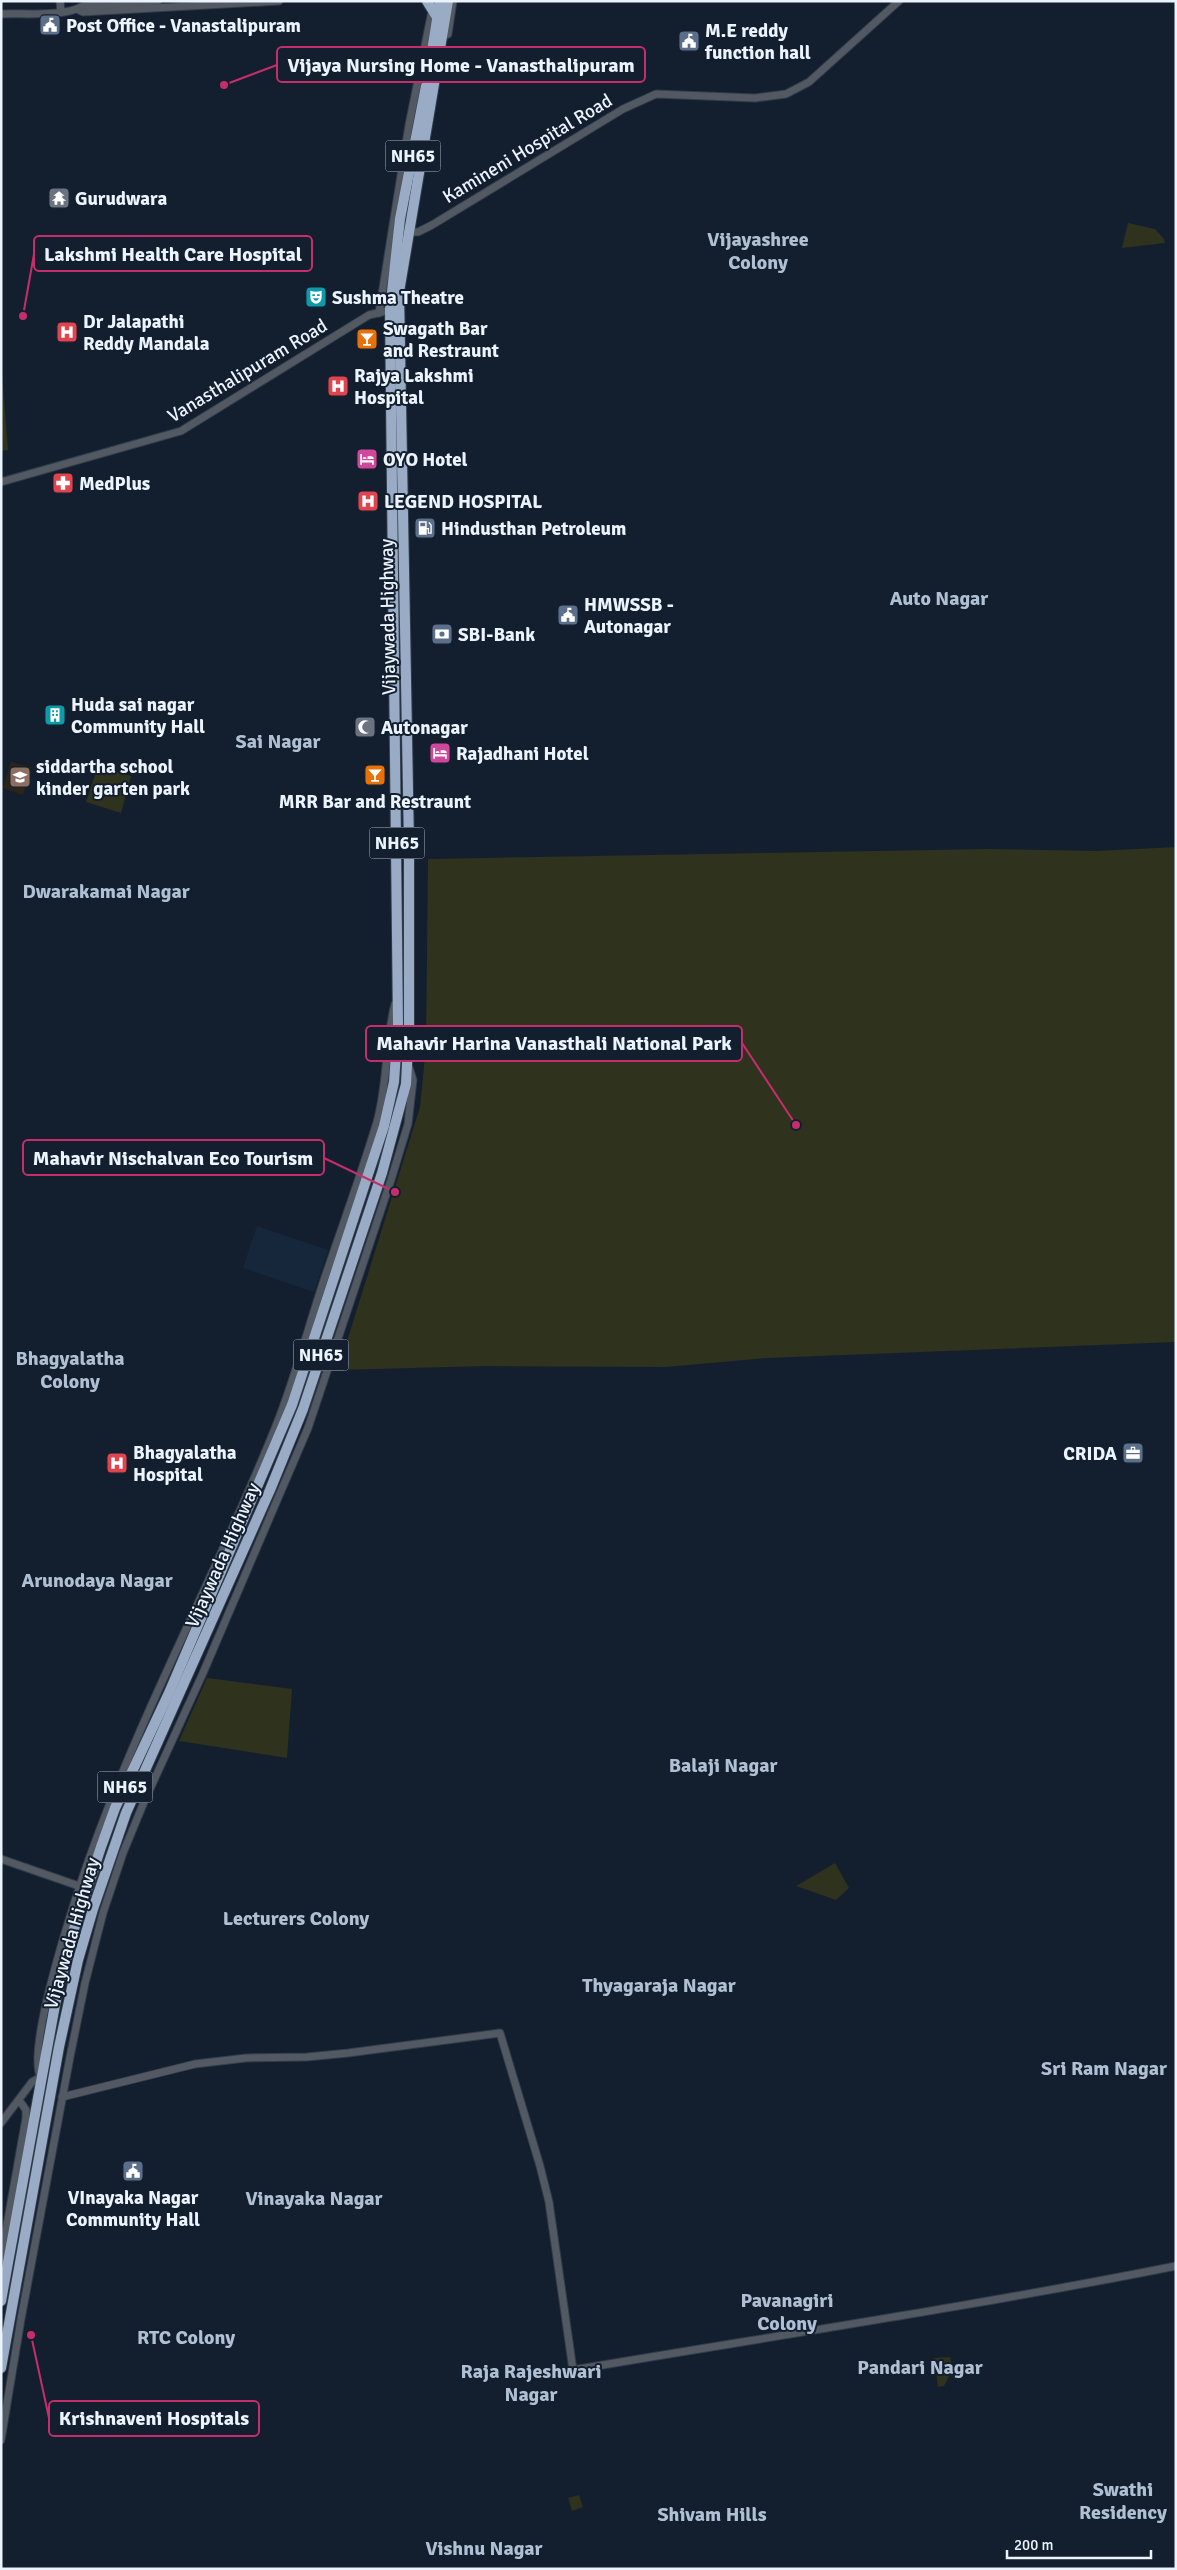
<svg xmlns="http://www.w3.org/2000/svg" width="1177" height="2570" viewBox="0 0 1177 2570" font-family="Signika,sans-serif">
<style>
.built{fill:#16273b}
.education{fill:#2c2414}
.green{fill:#2f321c}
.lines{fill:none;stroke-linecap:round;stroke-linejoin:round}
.minor-casing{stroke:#313d4b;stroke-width:9}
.highway-casing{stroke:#313d4b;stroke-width:12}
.minor{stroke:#525963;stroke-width:7}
.highway{stroke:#9aacc5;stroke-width:10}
.labels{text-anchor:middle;stroke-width:4;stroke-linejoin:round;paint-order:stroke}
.shield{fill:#131f2e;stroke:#aab3c0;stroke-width:1}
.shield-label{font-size:18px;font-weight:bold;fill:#ebf3fe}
.poi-label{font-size:19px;font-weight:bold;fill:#ebf3fe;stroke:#131f2e;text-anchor:start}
.street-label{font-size:19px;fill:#ebf3fe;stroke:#131f2e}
.neighbourhood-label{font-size:20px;font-weight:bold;fill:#b0c0d4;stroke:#131f2e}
.leader{fill:none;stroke:#c62e6b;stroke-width:2}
.callout-dot{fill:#c62e6b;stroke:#131f2e;stroke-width:2}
.callout{fill:#131f2e;stroke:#c62e6b;stroke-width:2}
.callout-label{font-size:20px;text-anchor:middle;font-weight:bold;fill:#ebf3fe}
</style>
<rect width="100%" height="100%" fill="#131f2e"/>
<path class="built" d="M257,1226l71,24 -14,42 -71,-24z"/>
<path class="education" d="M11,762l20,5 -8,28 -20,-7z"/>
<g class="green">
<path d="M1128,223l27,6 9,10 1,4 -43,5z"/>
<path d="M1,360l7,90 -7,1z"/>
<path d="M98,766l33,10 -10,37 -35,-11z"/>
<path d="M1176,847v495l-409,16 -101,9 -181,-1 -147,4 82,-263 6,-61 2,-187 561,-10 107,2z"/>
<path d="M207,1678l85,11 -5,69 -108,-17z"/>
<path d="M835,1863l14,25 -13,12 -40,-14z"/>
<path d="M950,2357l3,11 -9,18 -6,1 -4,-29z"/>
<path d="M579,2495l4,12 -11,4 -4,-13z"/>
</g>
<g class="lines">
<g class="minor-casing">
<g id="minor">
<path d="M60,1l1,11"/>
<path d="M77,9l6,3 196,-11"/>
<path d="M1,14c23,-1 64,3 82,-8l75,-5"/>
<path d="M441,37l7,-3 5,-33"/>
<path d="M408,232h10l14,-7 191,-116 33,-15 99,4 31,-4 23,-12 90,-81"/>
<path d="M379,313l30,-188 25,-124"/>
<path d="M1,482l180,-51 188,-116 21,-5"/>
<path d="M1,1859l78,27"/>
<path d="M62,2097l133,-33 51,-6 61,-1 41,-4 152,-20 40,133 9,36 24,168c201,-34 402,-64 603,-104"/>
<path d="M1,2123l31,-41 9,-5c-17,-26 38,-191 51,-226 52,-145 127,-282 184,-425 19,-48 32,-98 48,-146 18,-53 37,-105 53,-158 11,-39 8,-80 18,-118"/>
<path d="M1,2259l25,-141v-8l-7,-10"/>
<path d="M1,2440l20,-121 49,-262 15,-74 18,-70 20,-60 21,-51 59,-129 105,-245 83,-248 17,-56 5,-44 -4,-13"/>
</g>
</g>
<g class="highway-casing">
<g id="highway">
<path d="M427,1l10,16"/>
<path d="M433,45l7,-44"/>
<path d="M1,2301l56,-307 17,-65 27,-82 14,-39 54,-115 123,-288 92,-279 10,-44 4,-58 -8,-714 10,-91 26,-133"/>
<path d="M1,2368l58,-321 19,-87 15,-51 33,-96 144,-323 33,-81 79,-236 24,-89 3,-58v-180l-10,-554 49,-291"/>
</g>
</g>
<use href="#minor" class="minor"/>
<use href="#highway" class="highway"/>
</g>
<defs>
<g id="civic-square" transform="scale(1.125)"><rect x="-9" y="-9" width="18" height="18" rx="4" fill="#5c6f8a" stroke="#131f2e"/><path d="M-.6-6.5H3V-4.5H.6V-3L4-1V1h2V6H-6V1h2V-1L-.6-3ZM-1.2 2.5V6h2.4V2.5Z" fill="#fff"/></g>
<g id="temple-square" transform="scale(1.125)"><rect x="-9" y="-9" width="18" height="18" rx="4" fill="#6b7280" stroke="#131f2e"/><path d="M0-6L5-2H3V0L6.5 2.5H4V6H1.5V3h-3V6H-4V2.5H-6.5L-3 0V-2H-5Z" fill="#fff"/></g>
<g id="theatre-square" transform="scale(1.125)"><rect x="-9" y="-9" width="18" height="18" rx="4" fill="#0f9aa8" stroke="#131f2e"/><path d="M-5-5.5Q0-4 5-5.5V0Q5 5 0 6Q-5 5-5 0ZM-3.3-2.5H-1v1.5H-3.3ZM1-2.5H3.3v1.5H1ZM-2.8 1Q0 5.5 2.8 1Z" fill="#fff"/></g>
<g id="hospital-square" transform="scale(1.125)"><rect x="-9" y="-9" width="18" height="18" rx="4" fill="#e0444e" stroke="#131f2e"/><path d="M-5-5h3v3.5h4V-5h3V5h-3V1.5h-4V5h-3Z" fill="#fff"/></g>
<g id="bar-square" transform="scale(1.125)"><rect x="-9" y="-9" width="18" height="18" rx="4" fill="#e8710a" stroke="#131f2e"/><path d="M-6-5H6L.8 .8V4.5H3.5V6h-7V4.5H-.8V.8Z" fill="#fff"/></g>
<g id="hotel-square" transform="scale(1.125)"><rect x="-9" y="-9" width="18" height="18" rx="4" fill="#d1479c" stroke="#131f2e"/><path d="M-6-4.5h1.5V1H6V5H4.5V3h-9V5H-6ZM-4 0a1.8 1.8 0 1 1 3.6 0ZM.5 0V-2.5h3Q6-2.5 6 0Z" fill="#fff"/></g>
<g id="pharmacy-square" transform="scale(1.125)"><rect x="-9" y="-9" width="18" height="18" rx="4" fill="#e0444e" stroke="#131f2e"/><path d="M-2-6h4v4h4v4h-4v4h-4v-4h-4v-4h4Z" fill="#fff"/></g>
<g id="fuel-square" transform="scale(1.125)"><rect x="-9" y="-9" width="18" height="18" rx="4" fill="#5c6f8a" stroke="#131f2e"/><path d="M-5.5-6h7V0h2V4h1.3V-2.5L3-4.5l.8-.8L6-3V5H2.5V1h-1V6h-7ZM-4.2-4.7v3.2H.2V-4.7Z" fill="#fff"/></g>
<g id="bank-square" transform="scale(1.125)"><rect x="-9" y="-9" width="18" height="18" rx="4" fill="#5c6f8a" stroke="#131f2e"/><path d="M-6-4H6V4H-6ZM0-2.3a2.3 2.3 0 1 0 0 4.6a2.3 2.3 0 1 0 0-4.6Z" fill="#fff"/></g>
<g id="building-square" transform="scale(1.125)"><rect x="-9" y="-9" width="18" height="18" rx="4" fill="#0f9aa8" stroke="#131f2e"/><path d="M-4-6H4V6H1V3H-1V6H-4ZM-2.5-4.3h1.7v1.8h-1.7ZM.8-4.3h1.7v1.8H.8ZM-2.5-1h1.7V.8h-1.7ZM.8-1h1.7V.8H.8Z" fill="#fff"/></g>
<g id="mosque-square" transform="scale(1.125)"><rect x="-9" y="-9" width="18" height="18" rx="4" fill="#6b7280" stroke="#131f2e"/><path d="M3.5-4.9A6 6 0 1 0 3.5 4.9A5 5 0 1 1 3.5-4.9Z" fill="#fff"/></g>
<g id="school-square" transform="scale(1.125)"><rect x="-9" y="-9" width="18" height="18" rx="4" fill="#8d6e63" stroke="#131f2e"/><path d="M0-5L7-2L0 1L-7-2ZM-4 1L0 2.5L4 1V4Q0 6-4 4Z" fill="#fff"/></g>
<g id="office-square" transform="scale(1.125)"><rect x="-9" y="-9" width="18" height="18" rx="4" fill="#5c6f8a" stroke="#131f2e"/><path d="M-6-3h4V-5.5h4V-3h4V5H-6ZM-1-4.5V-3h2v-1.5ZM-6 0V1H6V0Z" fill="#fff"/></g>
</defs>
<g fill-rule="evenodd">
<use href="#civic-square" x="50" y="25"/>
<use href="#civic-square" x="689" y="41"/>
<use href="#temple-square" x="59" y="198"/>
<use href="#theatre-square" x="316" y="297"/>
<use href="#hospital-square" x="67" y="332"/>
<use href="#bar-square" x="367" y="339"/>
<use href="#hospital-square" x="338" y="386"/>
<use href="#hotel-square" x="367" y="459"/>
<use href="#pharmacy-square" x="63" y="483"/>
<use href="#hospital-square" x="368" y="501"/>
<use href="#fuel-square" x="425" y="528"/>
<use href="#civic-square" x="568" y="615"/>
<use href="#bank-square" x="442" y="634"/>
<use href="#building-square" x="55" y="715"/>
<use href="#mosque-square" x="365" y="727"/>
<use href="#hotel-square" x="440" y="753"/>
<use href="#bar-square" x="375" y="775"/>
<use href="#school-square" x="20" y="777"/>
<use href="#office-square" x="1133" y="1453"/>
<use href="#hospital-square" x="117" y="1463"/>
<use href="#civic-square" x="133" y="2171"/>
</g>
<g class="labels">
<g class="shield">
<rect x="385.5" y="140.5" width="55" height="31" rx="4"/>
<rect x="369.5" y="827.5" width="55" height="31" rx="4"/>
<rect x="293.5" y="1339.5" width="55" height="31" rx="4"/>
<rect x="97.5" y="1771.5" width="55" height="31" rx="4"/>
</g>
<g class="shield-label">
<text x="413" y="162">NH65</text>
<text x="397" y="849">NH65</text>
<text x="321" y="1361">NH65</text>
<text x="125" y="1793">NH65</text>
</g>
<g class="poi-label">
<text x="66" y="32">Post Office - Vanastalipuram</text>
<text x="705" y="37">M.E reddy<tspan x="705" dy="22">function hall</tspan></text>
<text x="75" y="205">Gurudwara</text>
<text x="332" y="304">Sushma Theatre</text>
<text x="83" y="328">Dr Jalapathi<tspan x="83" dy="22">Reddy Mandala</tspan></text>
<text x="383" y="335">Swagath Bar<tspan x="383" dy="22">and Restraunt</tspan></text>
<text x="354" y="382">Rajya Lakshmi<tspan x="354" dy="22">Hospital</tspan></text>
<text x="383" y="466">OYO Hotel</text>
<text x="79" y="490">MedPlus</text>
<text x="384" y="508">LEGEND HOSPITAL</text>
<text x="441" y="535">Hindusthan Petroleum</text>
<text x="584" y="611">HMWSSB -<tspan x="584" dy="22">Autonagar</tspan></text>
<text x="458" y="641">SBI-Bank</text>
<text x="71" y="711">Huda sai nagar<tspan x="71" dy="22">Community Hall</tspan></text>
<text x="381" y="734">Autonagar</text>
<text x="456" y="760">Rajadhani Hotel</text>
<text x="36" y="773">siddartha school<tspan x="36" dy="22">kinder garten park</tspan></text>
<text x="375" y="808" text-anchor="middle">MRR Bar and Restraunt</text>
<text x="133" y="1459">Bhagyalatha<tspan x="133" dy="22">Hospital</tspan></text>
<text x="1117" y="1460" text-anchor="end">CRIDA</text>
<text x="133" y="2204" text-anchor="middle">VInayaka Nagar<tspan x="133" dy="22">Community Hall</tspan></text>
</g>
<g class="street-label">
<text transform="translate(527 148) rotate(-31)" y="7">Kamineni Hospital Road</text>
<text transform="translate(247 370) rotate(-31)" y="7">Vanasthalipuram Road</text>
<text transform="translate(387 617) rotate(-91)" y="7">Vijaywada Highway</text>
<text transform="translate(222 1555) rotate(-66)" y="7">Vijaywada Highway</text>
<text transform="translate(71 1933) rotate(-74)" y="7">Vijaywada Highway</text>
</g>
<g class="neighbourhood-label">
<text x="758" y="246">Vijayashree<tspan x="758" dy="23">Colony</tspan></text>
<text x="939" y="605">Auto Nagar</text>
<text x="278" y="748">Sai Nagar</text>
<text x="106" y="898">Dwarakamai Nagar</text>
<text x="70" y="1365">Bhagyalatha<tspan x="70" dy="23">Colony</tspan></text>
<text x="97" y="1587">Arunodaya Nagar</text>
<text x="723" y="1772">Balaji Nagar</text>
<text x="296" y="1925">Lecturers Colony</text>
<text x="659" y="1992">Thyagaraja Nagar</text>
<text x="1104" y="2075">Sri Ram Nagar</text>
<text x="314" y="2205">Vinayaka Nagar</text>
<text x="787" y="2307">Pavanagiri<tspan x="787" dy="23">Colony</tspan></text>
<text x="186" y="2344">RTC Colony</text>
<text x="920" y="2374">Pandari Nagar</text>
<text x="531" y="2378">Raja Rajeshwari<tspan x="531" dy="23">Nagar</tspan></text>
<text x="1123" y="2496">Swathi<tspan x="1123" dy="23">Residency</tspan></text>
<text x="712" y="2521">Shivam Hills</text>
<text x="484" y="2555">Vishnu Nagar</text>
</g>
</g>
<path class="leader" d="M224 85L277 65M23 316L34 254M796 1125L742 1043M395 1192L324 1158M31 2335L49 2418"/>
<g class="callout-dot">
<circle cx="224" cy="85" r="5"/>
<circle cx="23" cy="316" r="5"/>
<circle cx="796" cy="1125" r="5"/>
<circle cx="395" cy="1192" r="5"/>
<circle cx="31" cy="2335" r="5"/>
</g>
<g class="callout">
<rect x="277" y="47" width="368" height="35" rx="5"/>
<rect x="34" y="236" width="278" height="35" rx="5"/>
<rect x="366" y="1026" width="376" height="35" rx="5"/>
<rect x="23" y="1140" width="301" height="35" rx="5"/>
<rect x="49" y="2401" width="210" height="35" rx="5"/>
</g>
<g class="callout-label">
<text x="461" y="72">Vijaya Nursing Home - Vanasthalipuram</text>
<text x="173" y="261">Lakshmi Health Care Hospital</text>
<text x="554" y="1050">Mahavir Harina Vanasthali National Park</text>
<text x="173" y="1165">Mahavir Nischalvan Eco Tourism</text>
<text x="154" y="2425">Krishnaveni Hospitals</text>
</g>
<rect width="1177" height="2570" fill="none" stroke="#ebf3fe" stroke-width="5"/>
<path d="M1007 2550v8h144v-8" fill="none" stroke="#ebf3fe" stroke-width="2.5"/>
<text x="1014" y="2550" font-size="15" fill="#ebf3fe" stroke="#131f2e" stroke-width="4" paint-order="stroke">200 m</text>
</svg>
